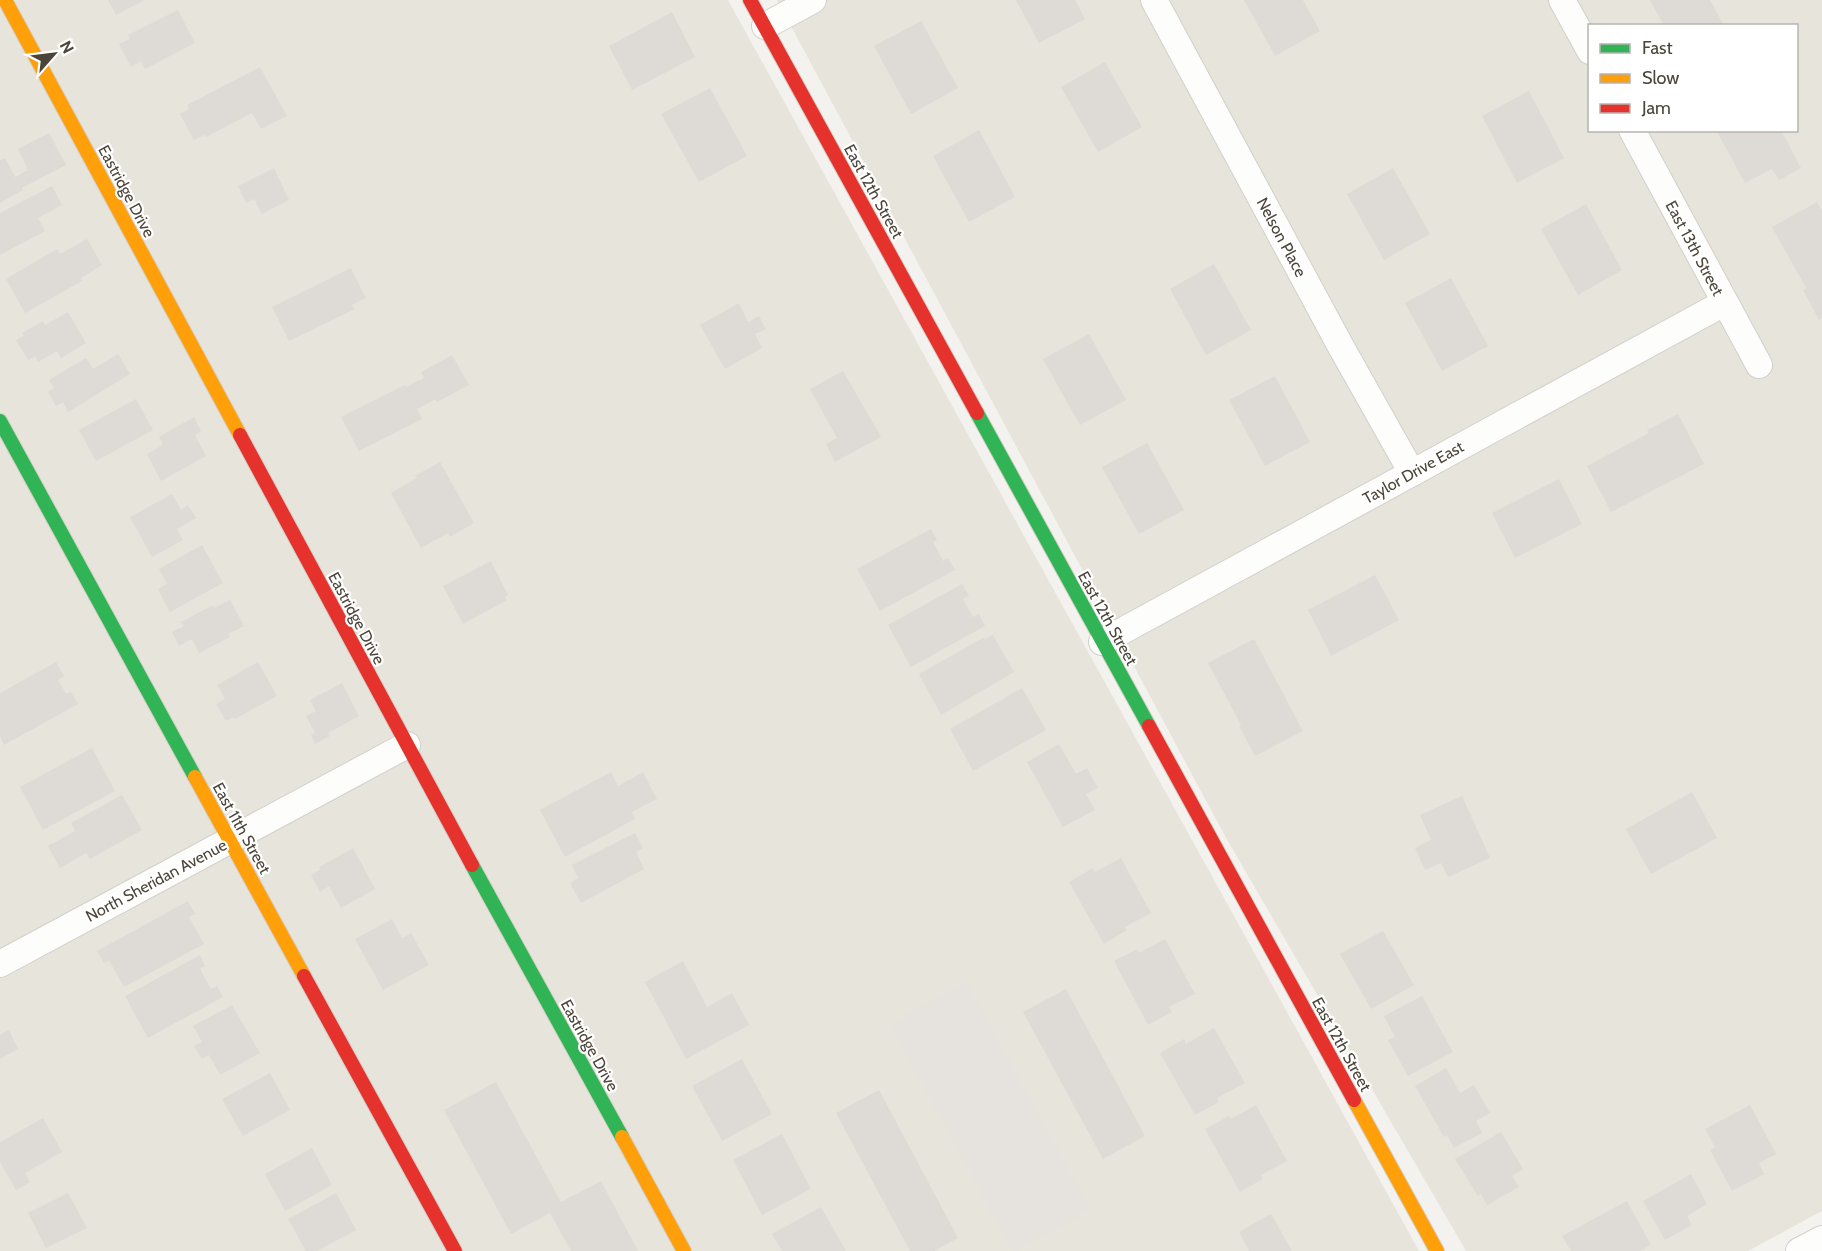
<svg xmlns="http://www.w3.org/2000/svg" width="1822" height="1251" viewBox="0 0 1822 1251" font-family="Cabin,sans-serif">
<style>
.residential{fill:#e7e4dc;fill-rule:evenodd}
.parking{fill:#e6e3df}
.building{fill:#dedbd6}
.lines{fill:none;stroke-linecap:round;stroke-linejoin:round}
.street-casing{stroke:#d2d0cb;stroke-width:28}
.fast-casing{stroke:#d3cfc5;stroke-width:16}
.slow-casing{stroke:#d3cfc5;stroke-width:16}
.jam-casing{stroke:#d3cfc5;stroke-width:16}
.street{stroke:#fdfdfc;stroke-width:26}
.fast{stroke:#30b455;stroke-width:14}
.slow{stroke:#ff9f0a;stroke-width:14}
.jam{stroke:#e5322d;stroke-width:14}
.labels{text-anchor:middle;stroke-width:4.5;stroke-linejoin:round;paint-order:stroke}
.street-label{font-size:16px;fill:#4b4439;stroke:#fff}
</style>
<rect width="100%" height="100%" fill="#f4f2ee"/>
<g class="residential">
<path d="M16,0h712l691,1251h-1419v-1242z"/>
<path d="M777,0h1045v1211l-74,40h-282l-241,-415zM1590,26h206v104h-206z"/>
</g>
<path class="parking" d="M967,982l124,228 -75,41h-4l-123,-227z"/>
<g class="building">
<path d="M108,0h37l-29,15z"/>
<path d="M1016,0h59l10,19 -46,24z"/>
<path d="M1244,0h59l17,31 -45,25z"/>
<path d="M1650,0h60l14,26h-60z"/>
<path d="M178,10l17,33 -50,26 -4,-8 -10,6 -12,-23 11,-5 -2,-4z"/>
<path d="M672,12l23,45 -63,33 -23,-44z"/>
<path d="M921,21l37,67 -47,26 -37,-68z"/>
<path d="M1105,62l37,65 -44,25 -37,-65z"/>
<path d="M260,67l27,49 -26,13 -9,-16 -46,24 -2,-2 -10,5 -14,-26 9,-5 -2,-4z"/>
<path d="M710,88l37,68 -48,26 -38,-68z"/>
<path d="M1529,91l35,67 -47,25 -35,-67z"/>
<path d="M979,130l36,67 -46,25 -36,-66z"/>
<path d="M1716,130h65l20,38 -22,12 -7,-11 -27,14z"/>
<path d="M49,133l17,32 -44,23 1,2 -23,13v-43l5,-2 10,19 13,-7 -10,-21z"/>
<path d="M274,168l15,32 -27,14 -8,-15 -8,4 -8,-17z"/>
<path d="M1393,168l37,66 -46,26 -37,-66z"/>
<path d="M52,186l10,19 -24,13 7,13 -45,24v-42z"/>
<path d="M1817,202l5,9v107l-3,2 -16,-30 3,-2 -34,-61z"/>
<path d="M1586,204l36,66 -44,25 -37,-66z"/>
<path d="M87,239l15,26 -21,13 1,3 -57,32 -19,-34 51,-30 3,5z"/>
<path d="M1214,264l37,66 -45,25 -36,-66z"/>
<path d="M351,268l15,30 -14,7 3,4 -66,32 -17,-34z"/>
<path d="M1451,278l37,68 -46,25 -37,-68z"/>
<path d="M739,303l9,19 11,-6 7,13 -11,5 7,14 -37,21 -25,-44z"/>
<path d="M68,312l18,31 -25,15 -4,-7 -19,11 -3,-6 -7,4 -12,-20 8,-4 -2,-3 21,-12 2,4z"/>
<path d="M1089,334l37,66 -46,25 -37,-66z"/>
<path d="M118,354l12,20 -62,38 -5,-10 -7,4 -8,-14 6,-4 -5,-8 37,-22 7,11z"/>
<path d="M452,355l17,30 -32,17 -1,-3 -19,10 5,10 -63,32 -18,-34 64,-32 1,2 18,-9 -3,-6z"/>
<path d="M843,371l38,66 -46,25 -9,-18 11,-6 -27,-49z"/>
<path d="M1275,376l35,66 -45,24 -36,-66z"/>
<path d="M136,399l17,31 -57,31 -17,-31z"/>
<path d="M1678,414l26,50 -93,48 -24,-46 62,-33 -2,-3z"/>
<path d="M194,417l7,14 -6,4 11,21 -45,25 -14,-27 16,-9 -4,-8z"/>
<path d="M1147,443l37,67 -45,24 -37,-67z"/>
<path d="M440,462l34,61 -24,14 -2,-4 -27,15 -30,-55 26,-15 -2,-2z"/>
<path d="M1559,479l23,45 -67,34 -23,-45z"/>
<path d="M172,494l9,16 7,-5 8,13 -19,11 6,11 -31,17 -22,-40z"/>
<path d="M931,529l6,11 -4,2 10,19 5,-3 7,12 -75,41 -23,-42z"/>
<path d="M202,545l21,38 -53,29 -12,-23 9,-5 -8,-15z"/>
<path d="M491,561l17,34 -3,2 2,3 -44,24 -20,-38z"/>
<path d="M1375,575l24,45 -68,36 -23,-46z"/>
<path d="M962,584l7,12 -6,3 10,18 6,-3 6,12 -74,41 -23,-42z"/>
<path d="M230,600l14,26 -16,8 2,3 -31,16 -7,-14 -13,7 -7,-14 12,-6 -3,-4 32,-17 1,3z"/>
<path d="M993,635l21,37 -73,43 -22,-41 64,-36 2,1z"/>
<path d="M1254,639l49,92 -48,25 -16,-30 2,-1 -33,-62z"/>
<path d="M56,662l8,14 -6,4 8,14 5,-2 7,12 -74,41 -4,-9v-43z"/>
<path d="M258,662l19,34 -42,23 -1,-2 -8,4 -10,-17 9,-5 -8,-14z"/>
<path d="M342,683l17,33 -31,17 2,3 -15,8 -4,-9 4,-2 -9,-17 10,-5 -6,-11z"/>
<path d="M1022,688l24,42 -73,41 -23,-42z"/>
<path d="M1059,744l17,30 11,-6 11,20 -12,6 9,16 -32,17 -36,-65z"/>
<path d="M92,748l23,43 -72,39 -23,-43z"/>
<path d="M611,772l7,14 25,-14 14,27 -25,13 3,7 -70,38 -25,-47z"/>
<path d="M1692,792l25,46 -66,36 -25,-45z"/>
<path d="M122,795l20,35 -52,29 -4,-6 -26,15 -12,-22 27,-15 -4,-8z"/>
<path d="M1462,796l28,62 -42,19 -7,-14 -16,7 -10,-22 16,-8 -11,-25z"/>
<path d="M635,833l8,15 -7,4 8,17 -63,34 -11,-20 8,-5 -6,-13z"/>
<path d="M353,848l22,41 -34,19 -12,-22 -9,6 -9,-17 9,-5 -1,-3z"/>
<path d="M1121,858l30,55 -26,14 2,3 -23,14 -35,-62 24,-14 2,4z"/>
<path d="M188,901l7,13 -6,3 15,27 -80,43 -15,-27 -5,3 -7,-12z"/>
<path d="M392,919l10,19 9,-5 18,32 -46,25 -28,-51z"/>
<path d="M1383,931l31,54 -43,24 -31,-55z"/>
<path d="M1165,939l30,55 -26,13 3,5 -24,13 -34,-64 23,-12 2,4z"/>
<path d="M200,955l5,11 -5,3 11,20 6,-3 6,11 -75,41 -23,-42z"/>
<path d="M683,961l24,46 25,-14 17,32 -63,34 -41,-77z"/>
<path d="M1066,989l79,147 -42,23 -80,-147z"/>
<path d="M1422,996l31,56 -45,24 -20,-36 7,-3 -11,-21z"/>
<path d="M232,1005l28,48 -40,22 -11,-20 -7,4 -8,-13 8,-4 -9,-16z"/>
<path d="M1214,1028l31,55 -28,15 2,4 -24,13 -35,-62 24,-14 2,5z"/>
<path d="M9,1030l9,19 -18,10v-24z"/>
<path d="M742,1059l30,55 -50,27 -30,-55z"/>
<path d="M1446,1068l14,25 14,-8 16,28 -14,8 6,12 -28,15 -7,-13 -3,2 -29,-51z"/>
<path d="M270,1073l20,37 -47,26 -21,-37z"/>
<path d="M496,1082l65,120 40,-21 37,70h-67l-21,-38 -39,21 -67,-124z"/>
<path d="M879,1090l79,148 -24,13h-24l-74,-138z"/>
<path d="M1256,1105l31,56 -26,14 2,4 -23,13 -35,-63 24,-13 2,3z"/>
<path d="M1750,1105l26,49 -17,9 5,11 -32,17 -22,-41 5,-3 -10,-18z"/>
<path d="M43,1118l19,34 -37,21 5,9 -14,8 -16,-28v-20z"/>
<path d="M1501,1132l22,37 -11,7 7,11 -32,18 -6,-11 -3,2 -23,-37z"/>
<path d="M782,1134l29,55 -49,26 -29,-55z"/>
<path d="M312,1148l20,37 -47,26 -20,-37z"/>
<path d="M1691,1174l16,30 -20,12 5,9 -27,15 -22,-39z"/>
<path d="M68,1193l19,35 -41,20 -18,-35z"/>
<path d="M336,1193l20,37 -39,21h-11l-18,-32z"/>
<path d="M1627,1201l24,44 -11,6h-69l-9,-15z"/>
<path d="M821,1207l25,44h-64l-10,-17z"/>
<path d="M1271,1214l21,37h-43l-10,-19z"/>
</g>
<g class="lines">
<g class="street-casing">
<g id="street">
<path d="M1154,0l186,345 72,128"/>
<path d="M1562,0l28,51"/>
<path d="M765,26l48,-26"/>
<path d="M1632,130l127,235"/>
<path d="M1102,642l622,-339"/>
<path d="M0,964l407,-219"/>
<path d="M1799,1251l23,-12"/>
</g>
</g>
<g class="fast-casing">
<g id="fast">
<path d="M977,413l172,313"/>
<path d="M0,421l195,356"/>
<path d="M472,865l150,272"/>
</g>
</g>
<g class="slow-casing">
<g id="slow">
<path d="M5,0l235,435"/>
<path d="M195,777l109,199"/>
<path d="M1354,1100l83,151"/>
<path d="M622,1137l62,114"/>
</g>
</g>
<g class="jam-casing">
<g id="jam">
<path d="M750,0l227,413"/>
<path d="M240,435l232,430"/>
<path d="M1149,726l205,374"/>
<path d="M304,976l151,275"/>
</g>
</g>
<use href="#street" class="street"/>
<use href="#fast" class="fast"/>
<use href="#slow" class="slow"/>
<use href="#jam" class="jam"/>
</g>
<g class="labels">
<g class="street-label">
<text transform="translate(127 191) rotate(62)" y="6">Eastridge Drive</text>
<text transform="translate(874 191) rotate(61)" y="6">East 12th Street</text>
<text transform="translate(1282 237) rotate(62)" y="6">Nelson Place</text>
<text transform="translate(1695 248) rotate(62)" y="6">East 13th Street</text>
<text transform="translate(1413 472) rotate(-29)" y="6">Taylor Drive East</text>
<text transform="translate(357 618) rotate(62)" y="6">Eastridge Drive</text>
<text transform="translate(1108 618) rotate(61)" y="6">East 12th Street</text>
<text transform="translate(242 828) rotate(61)" y="6">East 11th Street</text>
<text transform="translate(156 880) rotate(-28)" y="6">North Sheridan Avenue</text>
<text transform="translate(1342 1044) rotate(61)" y="6">East 12th Street</text>
<text transform="translate(590 1045) rotate(61)" y="6">Eastridge Drive</text>
</g>
</g>
<rect x="1588" y="24" width="210" height="108" fill="#ffffff" stroke="#b7b4b0" stroke-width="1.5"/>
<rect x="1600" y="44" width="30" height="9" fill="#30b455" stroke="#b7b4b0" stroke-width="1.5"/>
<text x="1642" y="54" font-size="18" fill="#4b4439">Fast</text>
<rect x="1600" y="74" width="30" height="9" fill="#ff9f0a" stroke="#b7b4b0" stroke-width="1.5"/>
<text x="1642" y="84" font-size="18" fill="#4b4439">Slow</text>
<rect x="1600" y="104" width="30" height="9" fill="#e5322d" stroke="#b7b4b0" stroke-width="1.5"/>
<text x="1642" y="114" font-size="18" fill="#4b4439">Jam</text>
<g transform="translate(54 54) rotate(62)" stroke="#ffffff" stroke-width="4.5" paint-order="stroke">
<path d="M0-4.5L10 22L0 15L-10 22Z" fill="#4b4439"/>
<text y="-9" font-size="16" font-weight="bold" text-anchor="middle" fill="#4b4439">N</text>
</g>
</svg>
